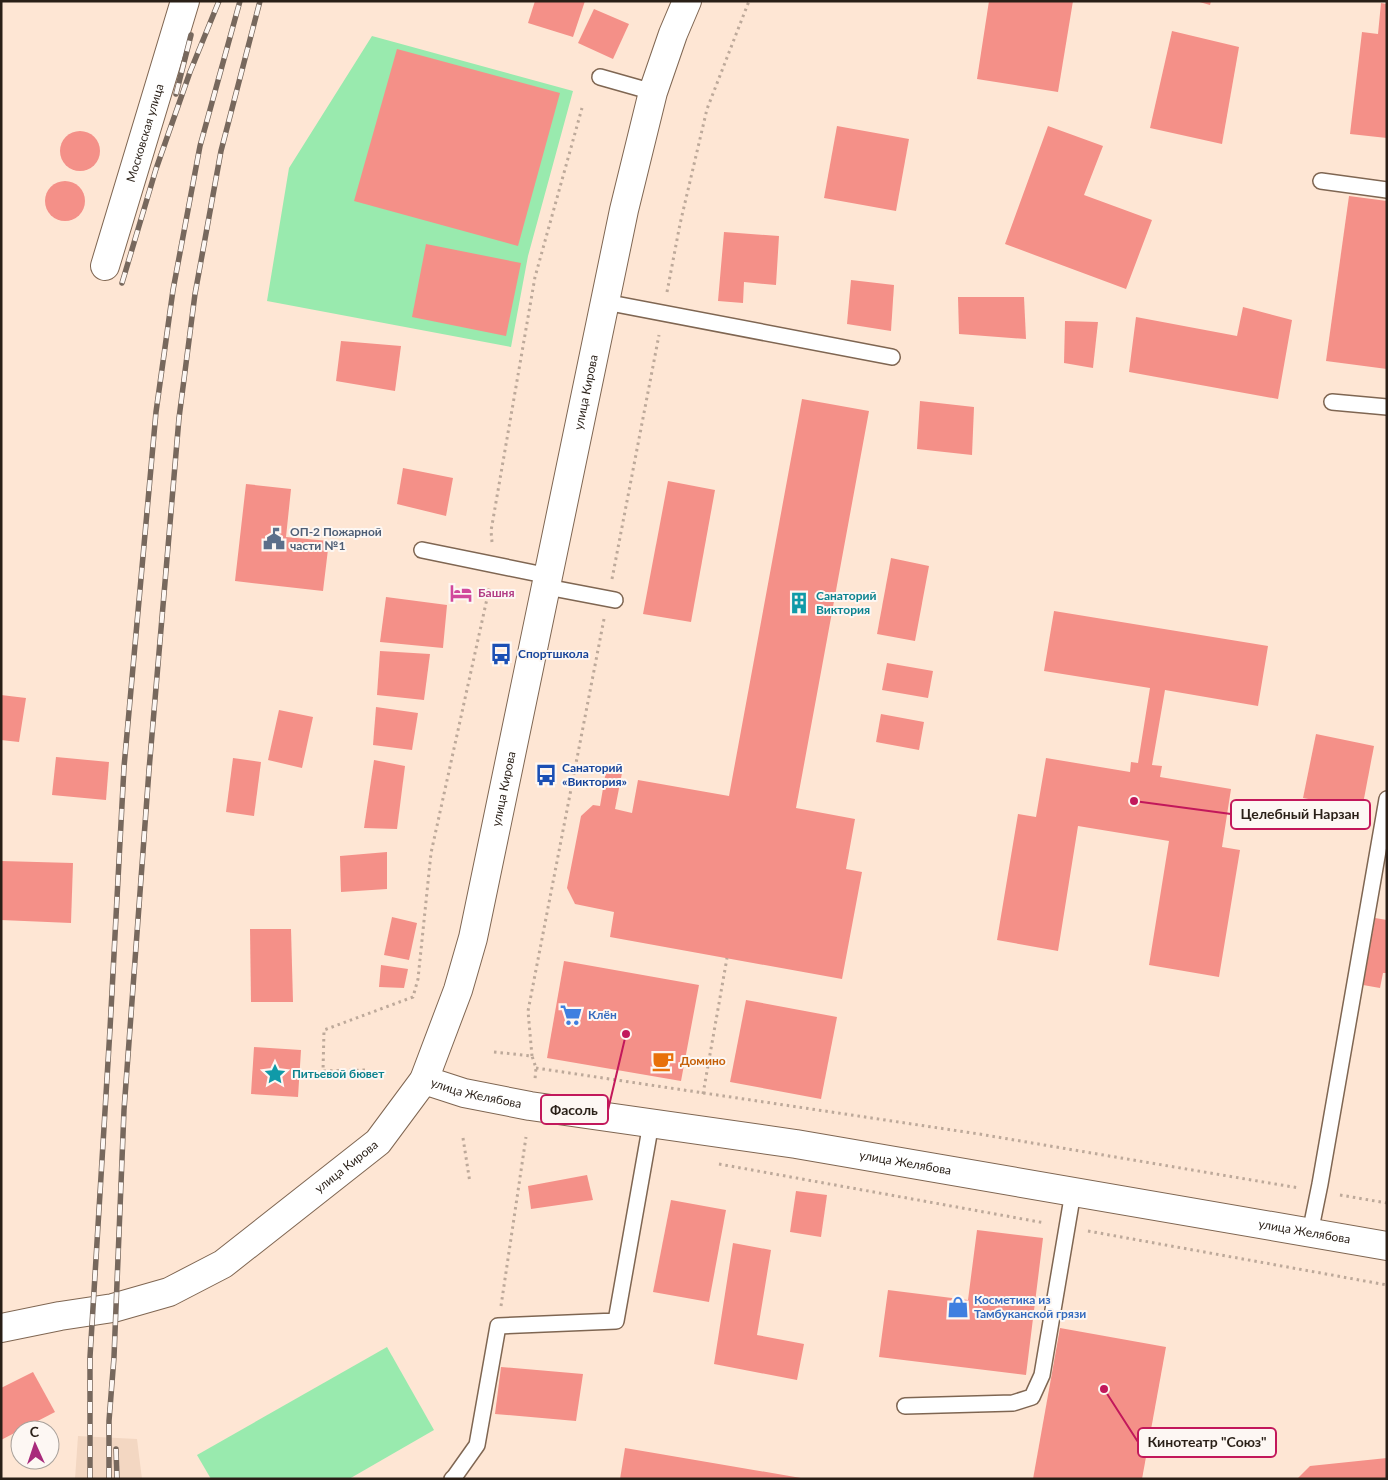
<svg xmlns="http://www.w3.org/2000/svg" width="1388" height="1480" viewBox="0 0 1388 1480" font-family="Lato,sans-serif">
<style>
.built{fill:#f3d7c2}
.green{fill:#99eaae}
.building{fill:#f49088}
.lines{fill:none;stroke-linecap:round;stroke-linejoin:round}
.service-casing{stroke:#7f6652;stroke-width:18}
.minor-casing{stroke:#7f6652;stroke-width:30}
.tertiary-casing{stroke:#7f6652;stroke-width:30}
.path{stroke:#bda99a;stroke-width:3;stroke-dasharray:2.5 4;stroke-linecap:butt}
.service{stroke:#fff;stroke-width:15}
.minor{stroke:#fff;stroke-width:28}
.tertiary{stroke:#fff;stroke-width:28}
.rail-casing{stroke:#77685d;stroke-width:5.5}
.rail{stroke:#fdf7f3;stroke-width:4;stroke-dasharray:11;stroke-linecap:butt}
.labels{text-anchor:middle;stroke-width:4;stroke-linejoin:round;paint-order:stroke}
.street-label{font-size:12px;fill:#291f17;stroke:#fdf7f3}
.service-label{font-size:12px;font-weight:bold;fill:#4e5e75;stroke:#fdf7f3;text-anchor:start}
.hotel-label{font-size:12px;font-weight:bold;fill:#b23c85;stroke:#fdf7f3;text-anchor:start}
.culture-label{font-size:12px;font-weight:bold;fill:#0d838f;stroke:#fdf7f3;text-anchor:start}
.transit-label{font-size:12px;font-weight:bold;fill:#164399;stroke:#fdf7f3;text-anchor:start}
.shop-label{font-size:12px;font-weight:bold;fill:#366cbe;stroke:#fdf7f3;text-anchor:start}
.food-label{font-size:12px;font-weight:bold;fill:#c56008;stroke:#fdf7f3;text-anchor:start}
.leader{fill:none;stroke:#c2185b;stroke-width:2}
.callout-dot{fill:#c2185b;stroke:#fdf7f3;stroke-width:2}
.callout{fill:#fdf7f3;stroke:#c2185b;stroke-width:2}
.callout-label{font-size:14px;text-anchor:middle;font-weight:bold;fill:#291f17}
</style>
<rect width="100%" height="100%" fill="#fee6d4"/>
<path class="built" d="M78,1436l59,3 5,40h-67z"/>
<g class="green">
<path d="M372,36l201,55 -45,165 -17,91 -244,-46 22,-133z"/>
<path d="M387,1347l47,83 -85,49h-138l-14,-24z"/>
</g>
<g class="building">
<path d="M535,1h50l-12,36 -45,-14z"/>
<path d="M989,1h84l-15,91 -81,-13z"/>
<path d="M1196,1h15l-1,4z"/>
<path d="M1381,3l6,1v134l-37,-4 12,-102 16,2z"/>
<path d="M594,9l35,15 -16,35 -35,-16z"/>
<path d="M1172,31l67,16 -17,97 -72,-16z"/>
<path d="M397,49l163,44 -42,153 -164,-45z"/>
<path d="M837,126l72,13 -13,72 -72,-13z"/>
<path d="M1048,126l55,20 -19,49 68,25 -26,69 -121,-45z"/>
<circle cx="80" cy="151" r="20"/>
<circle cx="65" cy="201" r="20"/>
<path d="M1349,196l38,5v168l-61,-8z"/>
<path d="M724,232l55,4 -3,49 -32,-3 -1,21 -25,-2z"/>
<path d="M426,244l95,19 -15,73 -94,-19z"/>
<path d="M851,280l43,5 -3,46 -44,-7z"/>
<path d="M958,297h66l2,42 -67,-5z"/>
<path d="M1243,307l49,13 -14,79 -149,-27 7,-55 101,19z"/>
<path d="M1065,321l33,1 -5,46 -29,-5z"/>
<path d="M341,341l60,5 -6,45 -59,-10z"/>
<path d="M802,399l67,12 -73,397 59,11 -9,50 16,3 -20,107 -232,-42 4,-25 -39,-8 -8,-16 14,-72 12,-11 7,1 6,-35 16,2 -7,36 17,4 6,-33 91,16z"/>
<path d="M920,401l54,6 -2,48 -55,-6z"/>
<path d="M403,468l50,10 -7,38 -49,-12z"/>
<path d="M668,481l47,9 -24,132 -48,-8z"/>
<path d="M246,484l45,5 -5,48 43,4 -6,50 -88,-10z"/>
<path d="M891,558l38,8 -14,75 -38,-7z"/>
<path d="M386,597l61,8 -4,43 -63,-6z"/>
<path d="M1054,611l214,35 -10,60 -93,-16 -13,75 10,1 -2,11 71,12 -9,58 18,3 -21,127 -70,-12 20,-124 -91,-15 -20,125 -61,-11 21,-126 18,3 10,-59 84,14 1,-10 7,1 12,-75 -106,-17z"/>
<path d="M380,651l50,3 -6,46 -47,-5z"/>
<path d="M887,663l46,8 -5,27 -46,-8z"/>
<path d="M1,695l25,3 -7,44 -18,-2z"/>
<path d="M376,707l42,6 -6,37 -39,-5z"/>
<path d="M279,710l34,7 -11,51 -34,-8z"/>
<path d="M881,714l43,8 -5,28 -43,-8z"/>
<path d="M1316,734l58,12 -12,63 -59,-11z"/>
<path d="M56,757l53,5 -3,38 -54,-5z"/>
<path d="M233,758l28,4 -7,54 -28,-4z"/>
<path d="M374,760l31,6 -8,63 -33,-1z"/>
<path d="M387,852v37l-46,3 -1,-36z"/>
<path d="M1,861l72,2 -2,60 -70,-3z"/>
<path d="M392,917l25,6 -8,37 -25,-5z"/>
<path d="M1375,918l12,2v53h-4l-3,15 -17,-3z"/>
<path d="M250,929h41l2,73h-42z"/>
<path d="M564,961l135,24 -18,96 -134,-23z"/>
<path d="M381,965l27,4 -4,19 -25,-1z"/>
<path d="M746,1000l91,17 -16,82 -91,-17z"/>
<path d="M254,1047l47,3 -3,47 -47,-3z"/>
<path d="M587,1175l6,25 -62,9 -3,-23z"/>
<path d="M796,1191l31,4 -6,42 -31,-5z"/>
<path d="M671,1200l55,10 -17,92 -56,-10z"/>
<path d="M977,1230l66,8 -17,137 -147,-18 9,-67 80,10z"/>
<path d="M733,1243l38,7 -14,85 47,9 -7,36 -83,-16z"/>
<path d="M1060,1328l106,19 -24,132h-109z"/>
<path d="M501,1367l82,7 -7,47 -81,-7z"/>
<path d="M33,1372l22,40 -54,28v-52z"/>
<path d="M625,1448l176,30v1h-181z"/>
<path d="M1387,1458v21h-90l13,-13z"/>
</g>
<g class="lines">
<g class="service-casing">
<g id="service">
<path d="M600,77l53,15"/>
<path d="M1321,181l66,9"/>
<path d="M605,302l287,55"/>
<path d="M1332,402l55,5"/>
<path d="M422,550l127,26"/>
<path d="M547,587l68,13"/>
<path d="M1310,1233l10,-49 67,-385"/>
<path d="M905,1406l108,-3 19,-6 10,-22 31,-183"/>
<path d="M452,1479l3,-3 22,-31 21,-119 118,-5 35,-198"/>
</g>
</g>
<g class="minor-casing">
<g id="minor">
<path id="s1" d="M105,266l80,-265"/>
<path id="s2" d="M424,1080l40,13 66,13 266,38 591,102"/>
</g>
</g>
<g class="tertiary-casing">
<g id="tertiary">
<path id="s3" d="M1,1328l59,-12 53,-8 56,-16 54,-28 155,-122 46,-62 34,-90 15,-52 151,-728 29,-118 20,-58 14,-33"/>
</g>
</g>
<g class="path">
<path d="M667,292l13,-68 27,-115 42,-108"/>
<path d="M492,542l-1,-11 44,-254 47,-169"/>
<path d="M612,579l47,-244"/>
<path d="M494,1052l38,4 4,12 -1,11"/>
<path d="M532,1056l-4,-45 76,-392"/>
<path d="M536,1068l443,66 320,54"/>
<path d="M365,1070l-42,1 1,-41 89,-33 5,-18 13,-126 59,-268"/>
<path d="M703,1094l24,-136"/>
<path d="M463,1138l7,45"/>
<path d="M719,1164l326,59"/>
<path d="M1340,1195l47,8"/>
<path d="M1088,1231l299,54"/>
<path d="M501,1306l25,-169"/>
</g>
<use href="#service" class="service"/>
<use href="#minor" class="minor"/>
<use href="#tertiary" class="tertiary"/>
<g class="rail-casing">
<g id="rail">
<path d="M176,94l15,-59"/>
<path d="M122,283l34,-114 34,-97 29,-71"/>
<path d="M116,1449l1,30"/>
<path d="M90,1479v-122l20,-328 14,-262 32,-355 17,-122 27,-144 40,-145"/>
<path d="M109,1479v-58l5,-64 10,-247 25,-340 30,-352 16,-124 26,-143 39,-150"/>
</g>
</g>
<use href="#rail" class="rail"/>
</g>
<defs>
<g id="civic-bare" transform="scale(1.725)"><path d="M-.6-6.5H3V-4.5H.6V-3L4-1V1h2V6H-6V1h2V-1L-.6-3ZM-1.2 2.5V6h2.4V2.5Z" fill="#5c6f8a" stroke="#fdf7f3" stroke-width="2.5" paint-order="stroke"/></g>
<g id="hotel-bare" transform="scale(1.725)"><path d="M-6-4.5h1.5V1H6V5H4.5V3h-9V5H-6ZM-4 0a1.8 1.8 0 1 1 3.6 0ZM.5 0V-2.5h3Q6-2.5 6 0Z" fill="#d1479c" stroke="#fdf7f3" stroke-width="2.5" paint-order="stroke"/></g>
<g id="building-bare" transform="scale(1.725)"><path d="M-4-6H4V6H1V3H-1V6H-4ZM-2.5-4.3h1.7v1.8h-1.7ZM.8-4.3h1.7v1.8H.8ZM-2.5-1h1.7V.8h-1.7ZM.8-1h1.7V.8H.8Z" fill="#0f9aa8" stroke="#fdf7f3" stroke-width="2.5" paint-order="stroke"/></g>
<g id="bus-bare" transform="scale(1.725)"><path d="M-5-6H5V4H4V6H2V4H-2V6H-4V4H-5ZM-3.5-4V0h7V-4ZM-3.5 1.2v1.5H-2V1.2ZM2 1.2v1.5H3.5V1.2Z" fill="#1a4fb4" stroke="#fdf7f3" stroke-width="2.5" paint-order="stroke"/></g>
<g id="supermarket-bare" transform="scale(1.725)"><path d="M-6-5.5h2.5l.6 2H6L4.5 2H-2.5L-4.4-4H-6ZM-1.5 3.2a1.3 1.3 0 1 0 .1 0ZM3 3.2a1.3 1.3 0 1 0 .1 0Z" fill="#3f7fe0" stroke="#fdf7f3" stroke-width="2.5" paint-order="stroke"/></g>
<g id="cafe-bare" transform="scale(1.725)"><path d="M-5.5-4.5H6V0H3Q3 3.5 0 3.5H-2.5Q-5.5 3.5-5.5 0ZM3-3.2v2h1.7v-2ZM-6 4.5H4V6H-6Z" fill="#e8710a" stroke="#fdf7f3" stroke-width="2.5" paint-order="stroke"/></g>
<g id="sight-bare" transform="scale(1.725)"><path d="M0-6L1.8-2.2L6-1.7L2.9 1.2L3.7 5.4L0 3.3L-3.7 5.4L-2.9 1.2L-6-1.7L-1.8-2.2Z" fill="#0f9aa8" stroke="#fdf7f3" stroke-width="2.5" paint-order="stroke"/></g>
<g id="shop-bare" transform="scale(1.725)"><path d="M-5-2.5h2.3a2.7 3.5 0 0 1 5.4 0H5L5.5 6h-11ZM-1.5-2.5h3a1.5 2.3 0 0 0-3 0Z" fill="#3f7fe0" stroke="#fdf7f3" stroke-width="2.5" paint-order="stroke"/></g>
</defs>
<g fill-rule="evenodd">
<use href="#civic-bare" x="274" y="539"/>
<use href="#hotel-bare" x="461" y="593"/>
<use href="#building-bare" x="799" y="603"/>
<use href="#bus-bare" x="501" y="654"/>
<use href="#bus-bare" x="546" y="775"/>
<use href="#supermarket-bare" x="571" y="1015"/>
<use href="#cafe-bare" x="663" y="1061"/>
<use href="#sight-bare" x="275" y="1074"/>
<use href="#shop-bare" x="958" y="1307"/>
</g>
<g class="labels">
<g class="street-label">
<text dy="4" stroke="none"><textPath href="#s1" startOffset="139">Московская улица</textPath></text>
<text dy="4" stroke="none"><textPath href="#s3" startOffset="1215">улица Кирова</textPath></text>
<text dy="4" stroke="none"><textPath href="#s3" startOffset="810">улица Кирова</textPath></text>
<text dy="4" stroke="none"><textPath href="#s2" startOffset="54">улица Желябова</textPath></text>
<text dy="4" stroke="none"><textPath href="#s2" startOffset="489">улица Желябова</textPath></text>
<text dy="4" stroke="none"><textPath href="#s3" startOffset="390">улица Кирова</textPath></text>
<text dy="4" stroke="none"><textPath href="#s2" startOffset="894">улица Желябова</textPath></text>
</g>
<g class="service-label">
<text x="290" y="536">ОП-2 Пожарной<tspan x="290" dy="14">части №1</tspan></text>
</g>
<g class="hotel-label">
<text x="478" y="597">Башня</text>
</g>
<g class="culture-label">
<text x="816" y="600">Санаторий<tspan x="816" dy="14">Виктория</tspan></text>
<text x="292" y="1078">Питьевой бювет</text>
</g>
<g class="transit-label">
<text x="518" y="658">Спортшкола</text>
<text x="562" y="772">Санаторий<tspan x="562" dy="14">«Виктория»</tspan></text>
</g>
<g class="shop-label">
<text x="588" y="1019">Клён</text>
<text x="974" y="1304">Косметика из<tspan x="974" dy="14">Тамбуканской грязи</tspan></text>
</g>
<g class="food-label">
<text x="680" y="1065">Домино</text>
</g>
</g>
<path class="leader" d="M1134 801L1231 814M626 1034L608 1110M1104 1389L1138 1442"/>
<g class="callout-dot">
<circle cx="1134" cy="801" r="5"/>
<circle cx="626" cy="1034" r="5"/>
<circle cx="1104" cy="1389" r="5"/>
</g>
<g class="callout">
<rect x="1231" y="800" width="139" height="29" rx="5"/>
<rect x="541" y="1095" width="67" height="29" rx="5"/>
<rect x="1138" y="1428" width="138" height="29" rx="5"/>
</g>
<g class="callout-label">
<text x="1300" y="819">Целебный Нарзан</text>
<text x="574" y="1115">Фасоль</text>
<text x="1207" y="1447">Кинотеатр "Союз"</text>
</g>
<rect width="1388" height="1480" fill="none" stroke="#291f17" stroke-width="5"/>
<g transform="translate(35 1445) rotate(357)"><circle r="24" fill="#fdf7f3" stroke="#a8a19b"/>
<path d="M0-4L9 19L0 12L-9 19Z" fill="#a82a7b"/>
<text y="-8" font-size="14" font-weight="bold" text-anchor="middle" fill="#291f17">С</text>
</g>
</svg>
